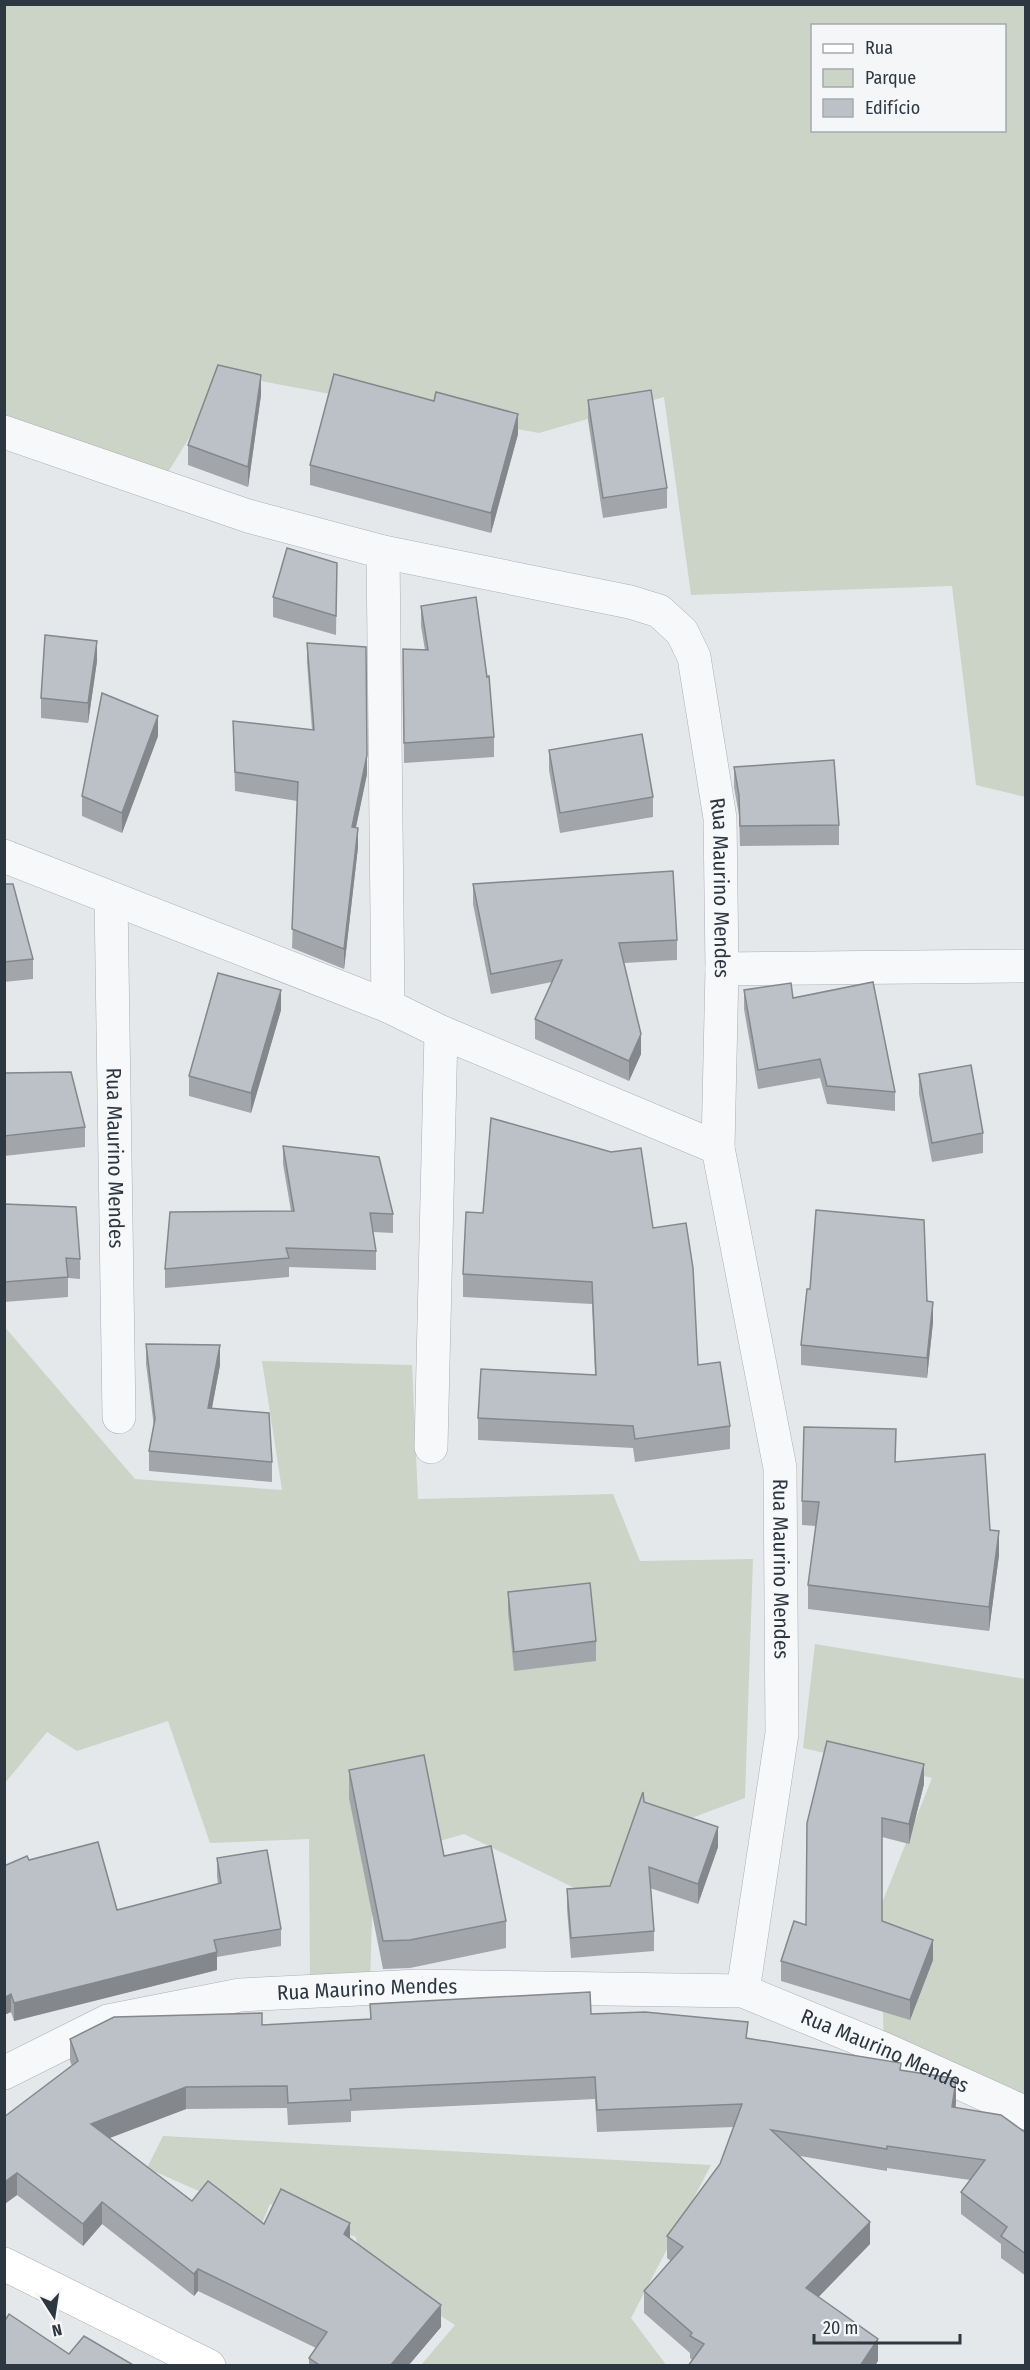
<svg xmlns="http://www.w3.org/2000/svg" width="1030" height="2370" viewBox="0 0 1030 2370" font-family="'Fira Sans Condensed',sans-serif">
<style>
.green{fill:#cbd4c6;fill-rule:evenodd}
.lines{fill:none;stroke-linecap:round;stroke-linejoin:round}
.street-casing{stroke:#aaafb5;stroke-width:34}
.secondary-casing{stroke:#aaafb5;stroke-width:34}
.street{stroke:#f7f8fa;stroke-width:33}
.secondary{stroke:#fff;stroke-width:33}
.wall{fill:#a2a6ab}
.shaded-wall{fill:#84878b}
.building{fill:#bcc1c7;stroke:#84878b;stroke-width:1.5}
.labels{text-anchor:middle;stroke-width:5;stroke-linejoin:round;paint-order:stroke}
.street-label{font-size:21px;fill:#2d3742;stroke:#f4f6f8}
</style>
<rect width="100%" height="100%" fill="#e5e8eb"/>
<g class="green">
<path d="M4,5h1021v792l-49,-12 -24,-199 -261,9 -27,-198 -125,36 -311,-58 -63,102 -160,-61zM812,26h192v104h-192z"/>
<path d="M4,1326l131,153 147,11 -20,-129 150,4 6,134 195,-5 27,67 113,-2 -8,239 -107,40 16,37 -10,47 -180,-88 -90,26 -4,121 -60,3 -1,-145 -99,4 -42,-122 -91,30 -30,-19 -42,51z"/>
<path d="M815,1644l210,35v434l-141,-64 -4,-141 52,-130 -129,-30z"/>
<path d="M163,2136l548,29 -80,153 36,48 -246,-1 34,-40 -96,-62 -3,-26 -86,-33 -17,40 -7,-32 -99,-44z"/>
</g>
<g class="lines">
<g class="street-casing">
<g id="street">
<path id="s1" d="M4,432l244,84 135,36 247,50 29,9 23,21 12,25 26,161 2,151 -4,179 62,320 2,265 -39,258"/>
<path d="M383,552l5,454"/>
<path d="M4,856l384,150 53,26 277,116"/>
<path id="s2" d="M111,898l8,519"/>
<path d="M722,969l304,-3"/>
<path d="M431,1447l10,-415"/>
<path id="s3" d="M4,2073l104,-52 132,-26 178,-9 325,5 141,58 142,64"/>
</g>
</g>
<g class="secondary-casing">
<path id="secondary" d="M4,2264l205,102"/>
</g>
<use href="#street" class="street"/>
<use href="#secondary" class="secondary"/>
</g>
<g class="wall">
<path d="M261,395l-13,92 -60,-22v-20z"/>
<path d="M588,400l79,88v20l-64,10 -15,-98z"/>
<path d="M518,434l-27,99 -181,-48v-20z"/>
<path d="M337,563l-1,72 -63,-18v-20z"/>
<path d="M421,606l73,131v20l-90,6 -1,-114 22,1 -4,-24z"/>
<path d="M307,643l60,131 -11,53 2,20 -14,122 -52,-21 5,-147 -62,-10 -2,-70 79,9 -5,-68z"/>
<path d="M97,661l-9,62 -47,-5v-20z"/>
<path d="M158,736l-36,97 -40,-17v-20z"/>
<path d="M549,750l104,47v20l-93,16 -11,-63z"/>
<path d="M734,767l105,58v20l-99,1 -1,-31 -5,-28z"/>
<path d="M4,884l29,75v20l-29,3z"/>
<path d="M473,884l204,56v20l-53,3 17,91 -12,27 -94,-42v-20l17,-37 -61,12 -18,-90z"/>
<path d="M744,990l49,8 102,94v19l-68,-7 -7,-26 -62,11 -14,-80z"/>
<path d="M281,1010l-30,103 -62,-17v-20z"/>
<path d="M4,1073l81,54v20l-81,9z"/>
<path d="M919,1074l64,59v20l-51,9 -13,-68z"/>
<path d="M283,1146l110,68v19l-20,-1 3,19v19l-87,-3v10l-124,11v-19l126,-58 -8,-47z"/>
<path d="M4,1204l76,55v20l-12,-1v19l-64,5z"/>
<path d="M653,1228l45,137 32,61v23l-95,13 -2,-14 -155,-8v-22l117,-43 -3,-71 -129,-7v-23z"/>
<path d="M927,1301l6,21 -6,56 -126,-13v-20z"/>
<path d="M146,1344l74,21 -8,43 60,54v20l-123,-11v-20l5,-24 -8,-63z"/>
<path d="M895,1462l95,68 9,25 -10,76 -181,-22v-24l8,-59 -14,-1v-24z"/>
<path d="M508,1592l88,49v20l-82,10 -6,-59z"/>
<path d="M349,1770l95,86 62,65v27l-96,20 -27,1 -34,-171z"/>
<path d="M924,1784l-15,60 -27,-7v84l51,39 -23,60 -129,-39v-20l25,-36 1,-102z"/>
<path d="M644,1802l74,45 -20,57 -48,-16 4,43v20l-83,7 -4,-49v-20l43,-3z"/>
<path d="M217,1858l64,71v17l-64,11v13l-203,51 -3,-9 -7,3v-149l25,-6 88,50 101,-26 -1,-8z"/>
<path d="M370,2004l221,10 157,24 153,32 55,32v6l70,25v143l-25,-18v-14l-40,-30v-22l9,-12 -83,-12v3l-87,-15 70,88 -52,53 60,64 -186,-1 -2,-2v-5l-46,-40v-22l27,-30 -4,-3v-22l53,-72 14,-37 -137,5 -2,-33 -244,12v11l-63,3 -1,-17 -101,1 -76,29 82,63 72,23 86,14 91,89 -33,39h-99v-8l7,-10 -118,-57 -4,5 -92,-72 -19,22 -66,-51 -11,8 -2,-2v-84l68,-51 -2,-5v-22l192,-14 108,-6z"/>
</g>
<g class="shaded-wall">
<path d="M261,375v20l-13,92v-20z"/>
<path d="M518,414v20l-27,99v-20z"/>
<path d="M97,641v20l-9,62v-20z"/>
<path d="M158,716v20l-36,97v-20z"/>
<path d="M367,755v19l-15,72v-19z"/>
<path d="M358,828v19l-14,122v-20z"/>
<path d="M281,990v20l-30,103v-20z"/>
<path d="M641,1034v20l-12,27v-20z"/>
<path d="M933,1302v20l-6,56v-20z"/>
<path d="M220,1345v20l-12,63v-20z"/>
<path d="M999,1531v24l-10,76v-24z"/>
<path d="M924,1764v20l-15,60v-20z"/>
<path d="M718,1827v20l-20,57v-20z"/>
<path d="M933,1940v20l-23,60v-20z"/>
<path d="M217,1952v18l-203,51v-18z"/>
<path d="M11,1994v18l-7,3v-17z"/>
<path d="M956,2080v22l-4,27v-22z"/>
<path d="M186,2087v22l-95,36v-21z"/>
<path d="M17,2173v22l-11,8v-22z"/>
<path d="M102,2202v22l-19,22v-22z"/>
<path d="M870,2222v22l-64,66v-22z"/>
<path d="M350,2223v22l-6,-11z"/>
<path d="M198,2269v22l-4,5v-22z"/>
<path d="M441,2305v22l-33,39h-18z"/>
<path d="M878,2339v22l-3,5h-15z"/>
</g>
<g class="building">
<path d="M218,365l43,10 -13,92 -60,-22z"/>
<path d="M334,374l100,27 2,-9 82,22 -27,99 -181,-48z"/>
<path d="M651,390l16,98 -64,10 -15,-98z"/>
<path d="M287,548l50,15 -1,53 -63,-19z"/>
<path d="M476,597l11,80 2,-1 5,61 -90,6 -1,-94 25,1 -7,-44z"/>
<path d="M45,635l52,6 -9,62 -47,-5z"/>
<path d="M307,643l59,4 1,108 -15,72 6,1 -14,121 -52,-20 6,-147 -63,-10 -2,-51 81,9z"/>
<path d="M102,693l56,23 -36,97 -40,-17z"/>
<path d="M642,734l11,63 -93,16 -11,-63z"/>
<path d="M834,760l5,65 -99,1 -1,-31 -5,-28z"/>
<path d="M673,871l4,69 -58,3 22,91 -12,27 -94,-42 27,-59 -71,14 -18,-90z"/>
<path d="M4,884h9l20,75 -29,3z"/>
<path d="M218,973l63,17 -30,103 -62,-17z"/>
<path d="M873,982l22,110 -68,-6 -7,-27 -62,11 -14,-80 47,-7 2,15z"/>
<path d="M971,1065l12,68 -51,10 -13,-69z"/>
<path d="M71,1072l14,55 -81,9v-63z"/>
<path d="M491,1118l120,34 30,-4 12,80 33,-5 7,45 5,97 22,-3 10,64 -95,13 -2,-13 -155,-8 3,-49 115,6 -4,-93 -129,-8 3,-62 17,1z"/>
<path d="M283,1146l96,11 14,57 -23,-1 6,38 -90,-3 3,10 -124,11 5,-57 124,-1z"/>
<path d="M4,1204l72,3 4,52 -14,-1 2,19 -64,5z"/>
<path d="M816,1210l108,10 3,81 6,1 -6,56 -126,-13 6,-56h3z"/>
<path d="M146,1344l74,1 -12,63 61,5 3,49 -123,-11 6,-32z"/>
<path d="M804,1427l92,2 -1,33 90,-8 5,76 9,1 -10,76 -181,-22 11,-83 -17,-1z"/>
<path d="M590,1583l6,58 -82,11 -6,-60z"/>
<path d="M827,1741l97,23 -15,60 -27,-6v103l51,19 -23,60 -129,-39 13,-40 12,4 1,-102z"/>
<path d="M424,1755l20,101 47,-10 15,75 -96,19 -27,1 -34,-171z"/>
<path d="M643,1792l1,10 74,25 -20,57 -49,-17 5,64 -83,7 -4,-49 43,-3z"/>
<path d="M98,1842l19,68 104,-27 -4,-25 50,-8 14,79 -67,11 3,12 -203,51 -3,-9 -7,4v-132l23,-10 2,4z"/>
<path d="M590,1992l1,22 54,-2 103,10 -2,16 155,25 -1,7 52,8 4,2 -4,27 49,8 25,18v121l-25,-18 6,-9 -46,-35 24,-32 -98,-14v3l-116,-19 99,92 -64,66 72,51 -18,27h-172l16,-22 -14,-8 2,-3 -48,-42 39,-44 -16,-11 53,-72 22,-60 -145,6 -2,-33 -245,12 1,11 -63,3 -1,-17 -101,1 -95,37 101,77 16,-20 56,43 17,-35 69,34 -6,11 97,71 -51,61h-69l-12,-8 18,-26 -129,-63 -4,5 -92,-72 -19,22 -66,-51 -11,8 -2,-2v-62l74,-56 -8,-22 44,-22 148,-4v12l109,-6 -1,-15z"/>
<path d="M9,2314l60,40 15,-18 51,30h-131v-44z"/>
</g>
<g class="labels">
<g class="street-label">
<text dy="7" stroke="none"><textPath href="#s1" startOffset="972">Rua Maurino Mendes</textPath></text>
<text dy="7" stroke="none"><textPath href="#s2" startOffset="260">Rua Maurino Mendes</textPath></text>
<text dy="7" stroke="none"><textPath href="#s1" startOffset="1659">Rua Maurino Mendes</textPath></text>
<text dy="7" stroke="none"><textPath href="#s3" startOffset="378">Rua Maurino Mendes</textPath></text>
<text dy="7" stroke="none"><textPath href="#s3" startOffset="908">Rua Maurino Mendes</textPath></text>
</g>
</g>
<rect width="1030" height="2370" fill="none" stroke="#2d3742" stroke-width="12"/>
<rect x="811" y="24" width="195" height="108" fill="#f4f6f8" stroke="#a4aaaf" stroke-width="1.5"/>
<rect x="823" y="44" width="30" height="9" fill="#ffffff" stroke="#a4aaaf" stroke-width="1.5"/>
<text x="865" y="54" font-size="18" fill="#2d3742">Rua</text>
<rect x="823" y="69" width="30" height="18" fill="#cbd4c6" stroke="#a4aaaf" stroke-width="1.5"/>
<text x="865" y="84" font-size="18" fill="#2d3742">Parque</text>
<rect x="823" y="99" width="30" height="18" fill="#bcc1c7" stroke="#a4aaaf" stroke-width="1.5"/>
<text x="865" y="114" font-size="18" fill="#2d3742">Edifício</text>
<g transform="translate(54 2316) rotate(168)" stroke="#f4f6f8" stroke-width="4.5" paint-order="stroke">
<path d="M0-4.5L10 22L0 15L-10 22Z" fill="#2d3742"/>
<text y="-9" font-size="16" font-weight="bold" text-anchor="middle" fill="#2d3742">N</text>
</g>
<path d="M814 2334v9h146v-9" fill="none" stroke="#2d3742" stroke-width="3"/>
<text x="823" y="2334" font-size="18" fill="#2d3742" stroke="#f4f6f8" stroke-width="4.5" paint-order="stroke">20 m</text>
</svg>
